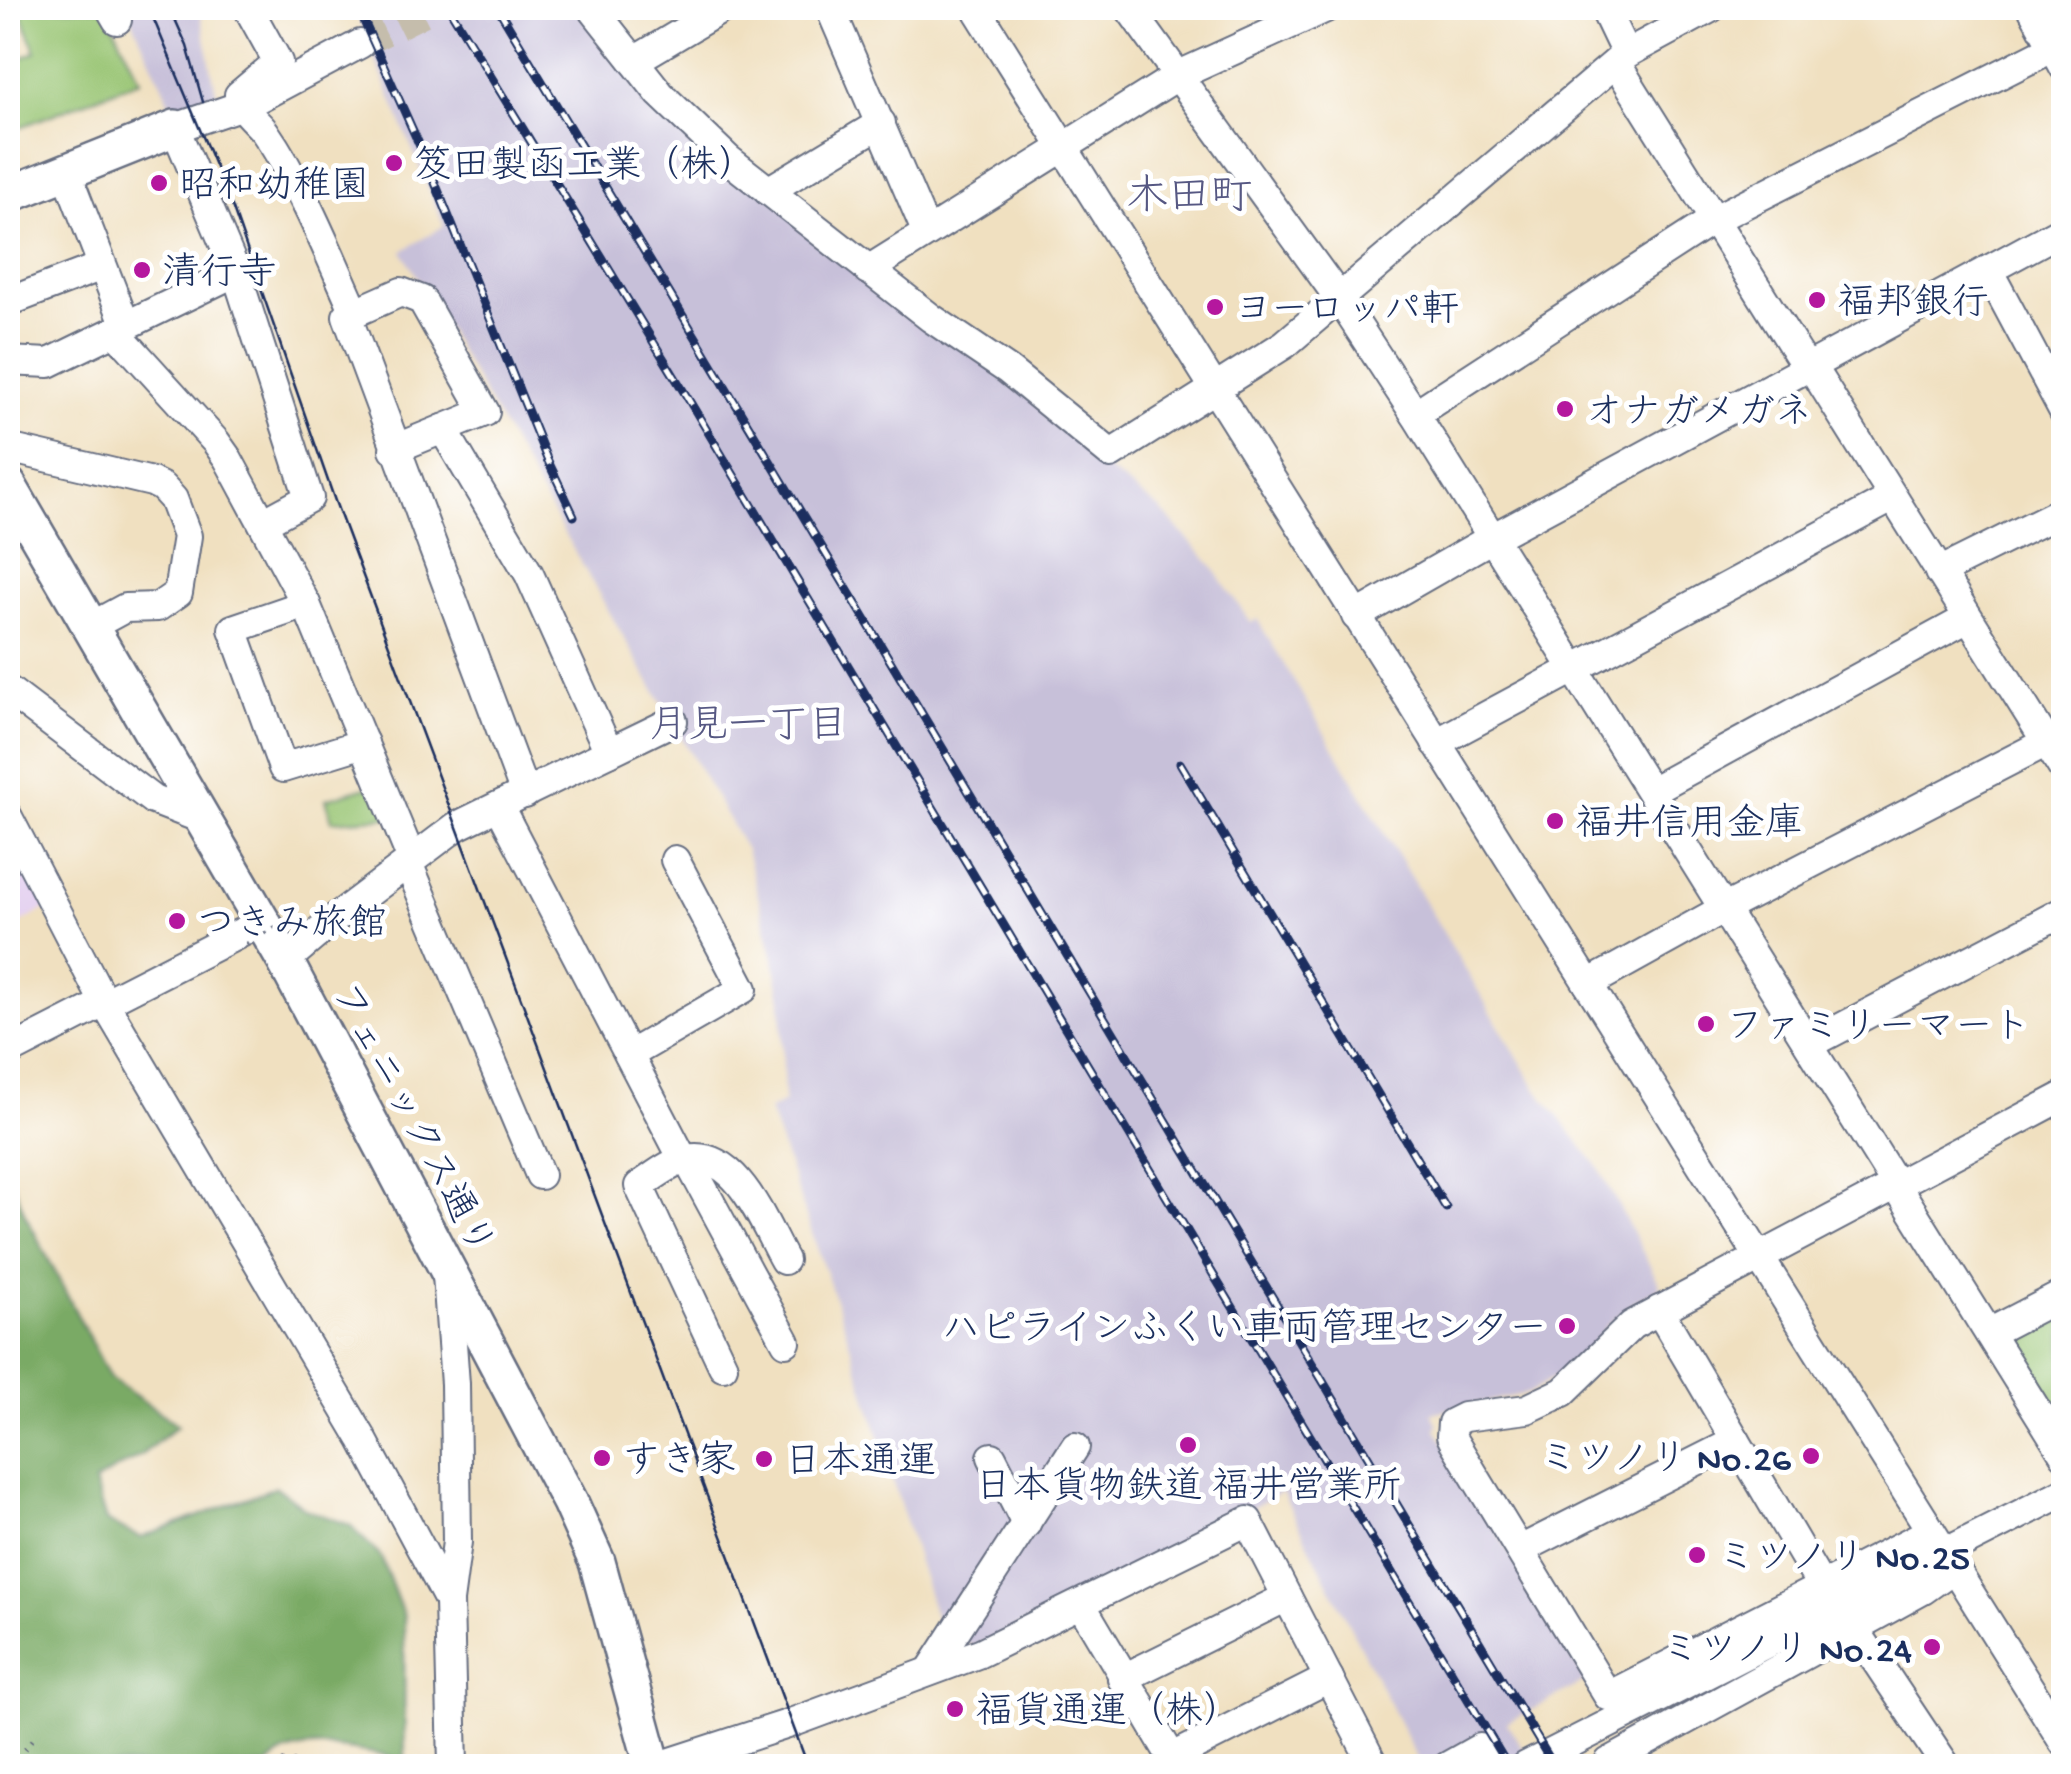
<svg xmlns="http://www.w3.org/2000/svg" width="2071" height="1774" viewBox="0 0 2071 1774" font-family="'Gochi Hand','Klee One',sans-serif">
<style>
.built{fill:#e5d3f1}
.industrial{fill:#c7c0d9}
.green{fill:#99c573;stroke:#5a7a68;stroke-width:2.5}
.forest{fill:#7aaa65;stroke:#4a6c62;stroke-width:2.5}
.lines{fill:none;stroke-linecap:round;stroke-linejoin:round}
.minor-tunnel{stroke:#c5bdac;stroke-width:28;stroke-dasharray:28 14;stroke-linecap:butt}
.minor-casing{stroke:#666d80;stroke-width:32}
.major-casing{stroke:#666d80;stroke-width:40}
.path{stroke:#666d80;stroke-width:4;stroke-dasharray:2.5 8;stroke-linecap:butt}
.minor{stroke:#fff;stroke-width:28}
.major{stroke:#fff;stroke-width:35}
.tram{stroke:#1b2f5e;stroke-width:2.5}
.rail-casing{stroke:#1b2f5e;stroke-width:9}
.rail{stroke:#fff;stroke-width:5;stroke-dasharray:15;stroke-linecap:butt}
.path-bridge{stroke:#666d80;stroke-width:4;stroke-dasharray:2.5 8;stroke-linecap:butt}
.poi-dot{fill:#b5179e;stroke:#fff;stroke-width:4}
.labels{text-anchor:middle;stroke-width:10;stroke-linejoin:round;paint-order:stroke}
.poi-label{font-size:38px;fill:#1b2f5e;stroke:#fff;text-anchor:start}
.street-label{font-size:38px;fill:#1b2f5e;stroke:#fff}
.neighbourhood-label{font-size:40px;fill:#565883;stroke:#fff}
.quarter-label{font-size:42px;fill:#565883;stroke:#fff}
</style>
<rect width="100%" height="100%" fill="#fff"/>
<filter id="ink" filterUnits="userSpaceOnUse"><feTurbulence type="fractalNoise" baseFrequency=".01" numOctaves="2"/><feDisplacementMap in="SourceGraphic" scale="20" xChannelSelector="R" yChannelSelector="G"/><feConvolveMatrix kernelMatrix="1 2 1 2 8 2 1 2 1" color-interpolation-filters="sRGB"/></filter>
<filter id="wash" filterUnits="userSpaceOnUse"><feTurbulence type="fractalNoise" baseFrequency=".0048" numOctaves="4" result="noise"/><feDisplacementMap in="SourceGraphic" scale="40" xChannelSelector="R" yChannelSelector="G"/><feGaussianBlur stdDeviation="2.25" result="paint"/><feColorMatrix in="noise" values="0 0 0 0 0 0 0 0 0 0 0 0 0 0 0 0 0 1.4 0 .05"/><feComposite in="paint" operator="in"/></filter>
<g filter="url(#wash)">
<rect width="100%" height="100%" fill="#f0e0c0"/>
<path class="built" d="M8,824l43,82 -43,24z"/>
<g class="industrial">
<path d="M127,8h70l4,9 16,80 -43,15z"/>
<path d="M354,8h219l41,38 494,418 -2,4 54,41 51,55 39,58 7,-3 279,469 63,80 62,119 -25,14 -28,24 -32,38 -46,30 -99,20 7,12 -3,3 151,253 -79,42 27,43h-36l-18,-29 -59,29 -139,-274 -181,95 -127,60 -36,-22 -94,-300 -75,-215 15,-8 -3,-102 -7,-42 -28,-108 -344,-599 42,-25z"/>
</g>
<g class="green">
<path d="M19,8h86l35,72 -132,52v-69l28,-11z"/>
<path d="M377,784l14,33 -59,4 -6,-22z"/>
<path d="M2063,1309v117l-54,-87z"/>
</g>
<path class="forest" d="M8,1179l4,2 13,33 85,164 68,47 -37,30 -47,27 12,39 35,17 135,-51 31,23 43,15 31,32 23,60 1,143c-38,-8 -110,-28 -138,6h-259z"/>
</g>
<g filter="url(#ink)">
<g class="lines">
<path class="minor-tunnel" d="M360,44l73,-36"/>
<g class="minor-casing">
<g id="minor">
<path d="M110,8l7,12"/>
<path d="M248,8l30,54 -39,33c2,17 16,24 26,37 36,52 64,122 90,180"/>
<path d="M592,8l68,86 68,65 203,159 77,52 103,84 174,-110 341,-290 85,-46"/>
<path d="M830,8l96,223"/>
<path d="M976,8l1088,1735"/>
<path d="M1129,8l210,290 76,116 649,1040"/>
<path d="M1604,8l22,46"/>
<path d="M2032,8l32,59"/>
<path d="M634,61l89,-53"/>
<path d="M1616,63l191,305"/>
<path d="M66,171l60,155"/>
<path d="M768,191l113,-68"/>
<path d="M868,270l311,-195 147,-67"/>
<path d="M1988,270l76,142"/>
<path d="M8,302l94,-36"/>
<path d="M115,331l101,111 12,17 78,145 106,256"/>
<path d="M8,361l41,2 187,-91"/>
<path d="M1811,366l253,404"/>
<path d="M1415,414l298,-194 351,-178"/>
<path d="M443,429l86,145 80,178"/>
<path d="M8,448l144,34 10,5 11,12 14,37 -9,57 -20,14 -33,1 -35,19"/>
<path d="M394,449l91,-37 -63,-112 -21,-8 -54,24 178,478"/>
<path d="M263,523l46,-25 -73,-226 -61,-144 76,-26 109,-58"/>
<path d="M1939,572l125,-62"/>
<path d="M306,604l-73,25 50,139 81,-25"/>
<path d="M1356,616l136,-78 572,-309"/>
<path d="M8,690l145,110 49,19"/>
<path d="M1436,743l456,-245"/>
<path d="M1651,791l317,-173"/>
<path d="M499,806l184,353"/>
<path d="M8,817l96,185 258,436 87,163"/>
<path d="M408,863l132,312"/>
<path d="M285,961l53,-45 119,-90 216,-105"/>
<path d="M1588,984l137,-76 339,-175"/>
<path d="M1810,1044l254,-133"/>
<path d="M8,1052l254,-130"/>
<path d="M629,1055l114,-66 -68,-129"/>
<path d="M687,1159l99,183"/>
<path d="M447,1275l8,109 2,158 -8,59 4,165"/>
<path d="M1659,1310l163,277"/>
<path d="M1989,1333l75,-39"/>
<path d="M723,1366l-84,-180c14,-9 32,-24 48,-27 50,-10 77,66 97,101"/>
<path d="M992,1457l34,67"/>
<path d="M1931,1531l-323,165 -154,-254 -3,-6 1,-13 12,-6 63,-8 36,-17 69,-67 432,-229"/>
<path d="M1520,1550l216,-109"/>
<path d="M1082,1606l95,160"/>
<path d="M1854,1628l92,138"/>
<path d="M931,1669l144,-222"/>
<path d="M1122,1679l165,-82"/>
<path d="M1171,1758l158,-80"/>
<path d="M1609,1762l314,-172 31,-22"/>
<path d="M659,1766l132,-43 189,-70 268,-132 126,245"/>
<path d="M1448,1766l32,-18 10,18"/>
<path d="M1526,1766l538,-274"/>
</g>
</g>
<g class="major-casing">
<g id="major">
<path d="M8,195l167,-67"/>
<path d="M8,485l277,476 285,541 27,60 56,204"/>
</g>
</g>
<g class="path">
<path d="M11,1766l22,-27"/>
<path d="M251,1766l35,-6 45,6"/>
</g>
<use href="#minor" class="minor"/>
<use href="#major" class="major"/>
<g class="tram">
<path d="M149,8l83,198 103,295 473,1265"/>
<path d="M170,8l17,38 16,56"/>
</g>
<g class="rail-casing">
<g id="rail">
<path d="M358,8l65,145 124,306 27,57"/>
<path d="M449,8l235,384 824,1374"/>
<path d="M498,8l1056,1758"/>
<path d="M1180,763l266,445"/>
</g>
</g>
<use href="#rail" class="rail"/>
<path class="path-bridge" d="M246,944l40,-23"/>
</g>
</g>
<g class="poi-dot">
<circle cx="394" cy="163" r="10"/>
<circle cx="159" cy="183" r="10"/>
<circle cx="142" cy="270" r="10"/>
<circle cx="1817" cy="300" r="10"/>
<circle cx="1215" cy="307" r="10"/>
<circle cx="1565" cy="409" r="10"/>
<circle cx="1555" cy="821" r="10"/>
<circle cx="177" cy="921" r="10"/>
<circle cx="1706" cy="1024" r="10"/>
<circle cx="1567" cy="1326" r="10"/>
<circle cx="1188" cy="1445" r="10"/>
<circle cx="1811" cy="1456" r="10"/>
<circle cx="602" cy="1458" r="10"/>
<circle cx="764" cy="1459" r="10"/>
<circle cx="1697" cy="1555" r="10"/>
<circle cx="1932" cy="1647" r="10"/>
<circle cx="955" cy="1709" r="10"/>
</g>
<g class="labels">
<g class="poi-label">
<text x="414" y="176">笈田製函工業（株）</text>
<text x="179" y="196">昭和幼稚園</text>
<text x="162" y="283">清行寺</text>
<text x="1837" y="313">福邦銀行</text>
<text x="1235" y="320">ヨーロッパ軒</text>
<text x="1585" y="422">オナガメガネ</text>
<text x="1575" y="834">福井信用金庫</text>
<text x="197" y="934">つきみ旅館</text>
<text x="1726" y="1037">ファミリーマート</text>
<text x="1547" y="1339" text-anchor="end">ハピラインふくい車両管理センター</text>
<text x="1791" y="1469" text-anchor="end">ミツノリ No.26</text>
<text x="622" y="1471">すき家</text>
<text x="784" y="1472">日本通運</text>
<text x="1188" y="1497" text-anchor="middle">日本貨物鉄道 福井営業所</text>
<text x="1717" y="1568">ミツノリ No.25</text>
<text x="1912" y="1660" text-anchor="end">ミツノリ No.24</text>
<text x="975" y="1722">福貨通運（株）</text>
</g>
<g class="street-label">
<text transform="translate(415 1118) rotate(62)" y="13">フェニックス通り</text>
</g>
<g class="neighbourhood-label">
<text x="748" y="736">月見一丁目</text>
</g>
<g class="quarter-label">
<text x="1189" y="208">木田町</text>
</g>
</g>
<rect width="2071" height="1774" fill="none" stroke="#fff" stroke-width="40"/>
</svg>
